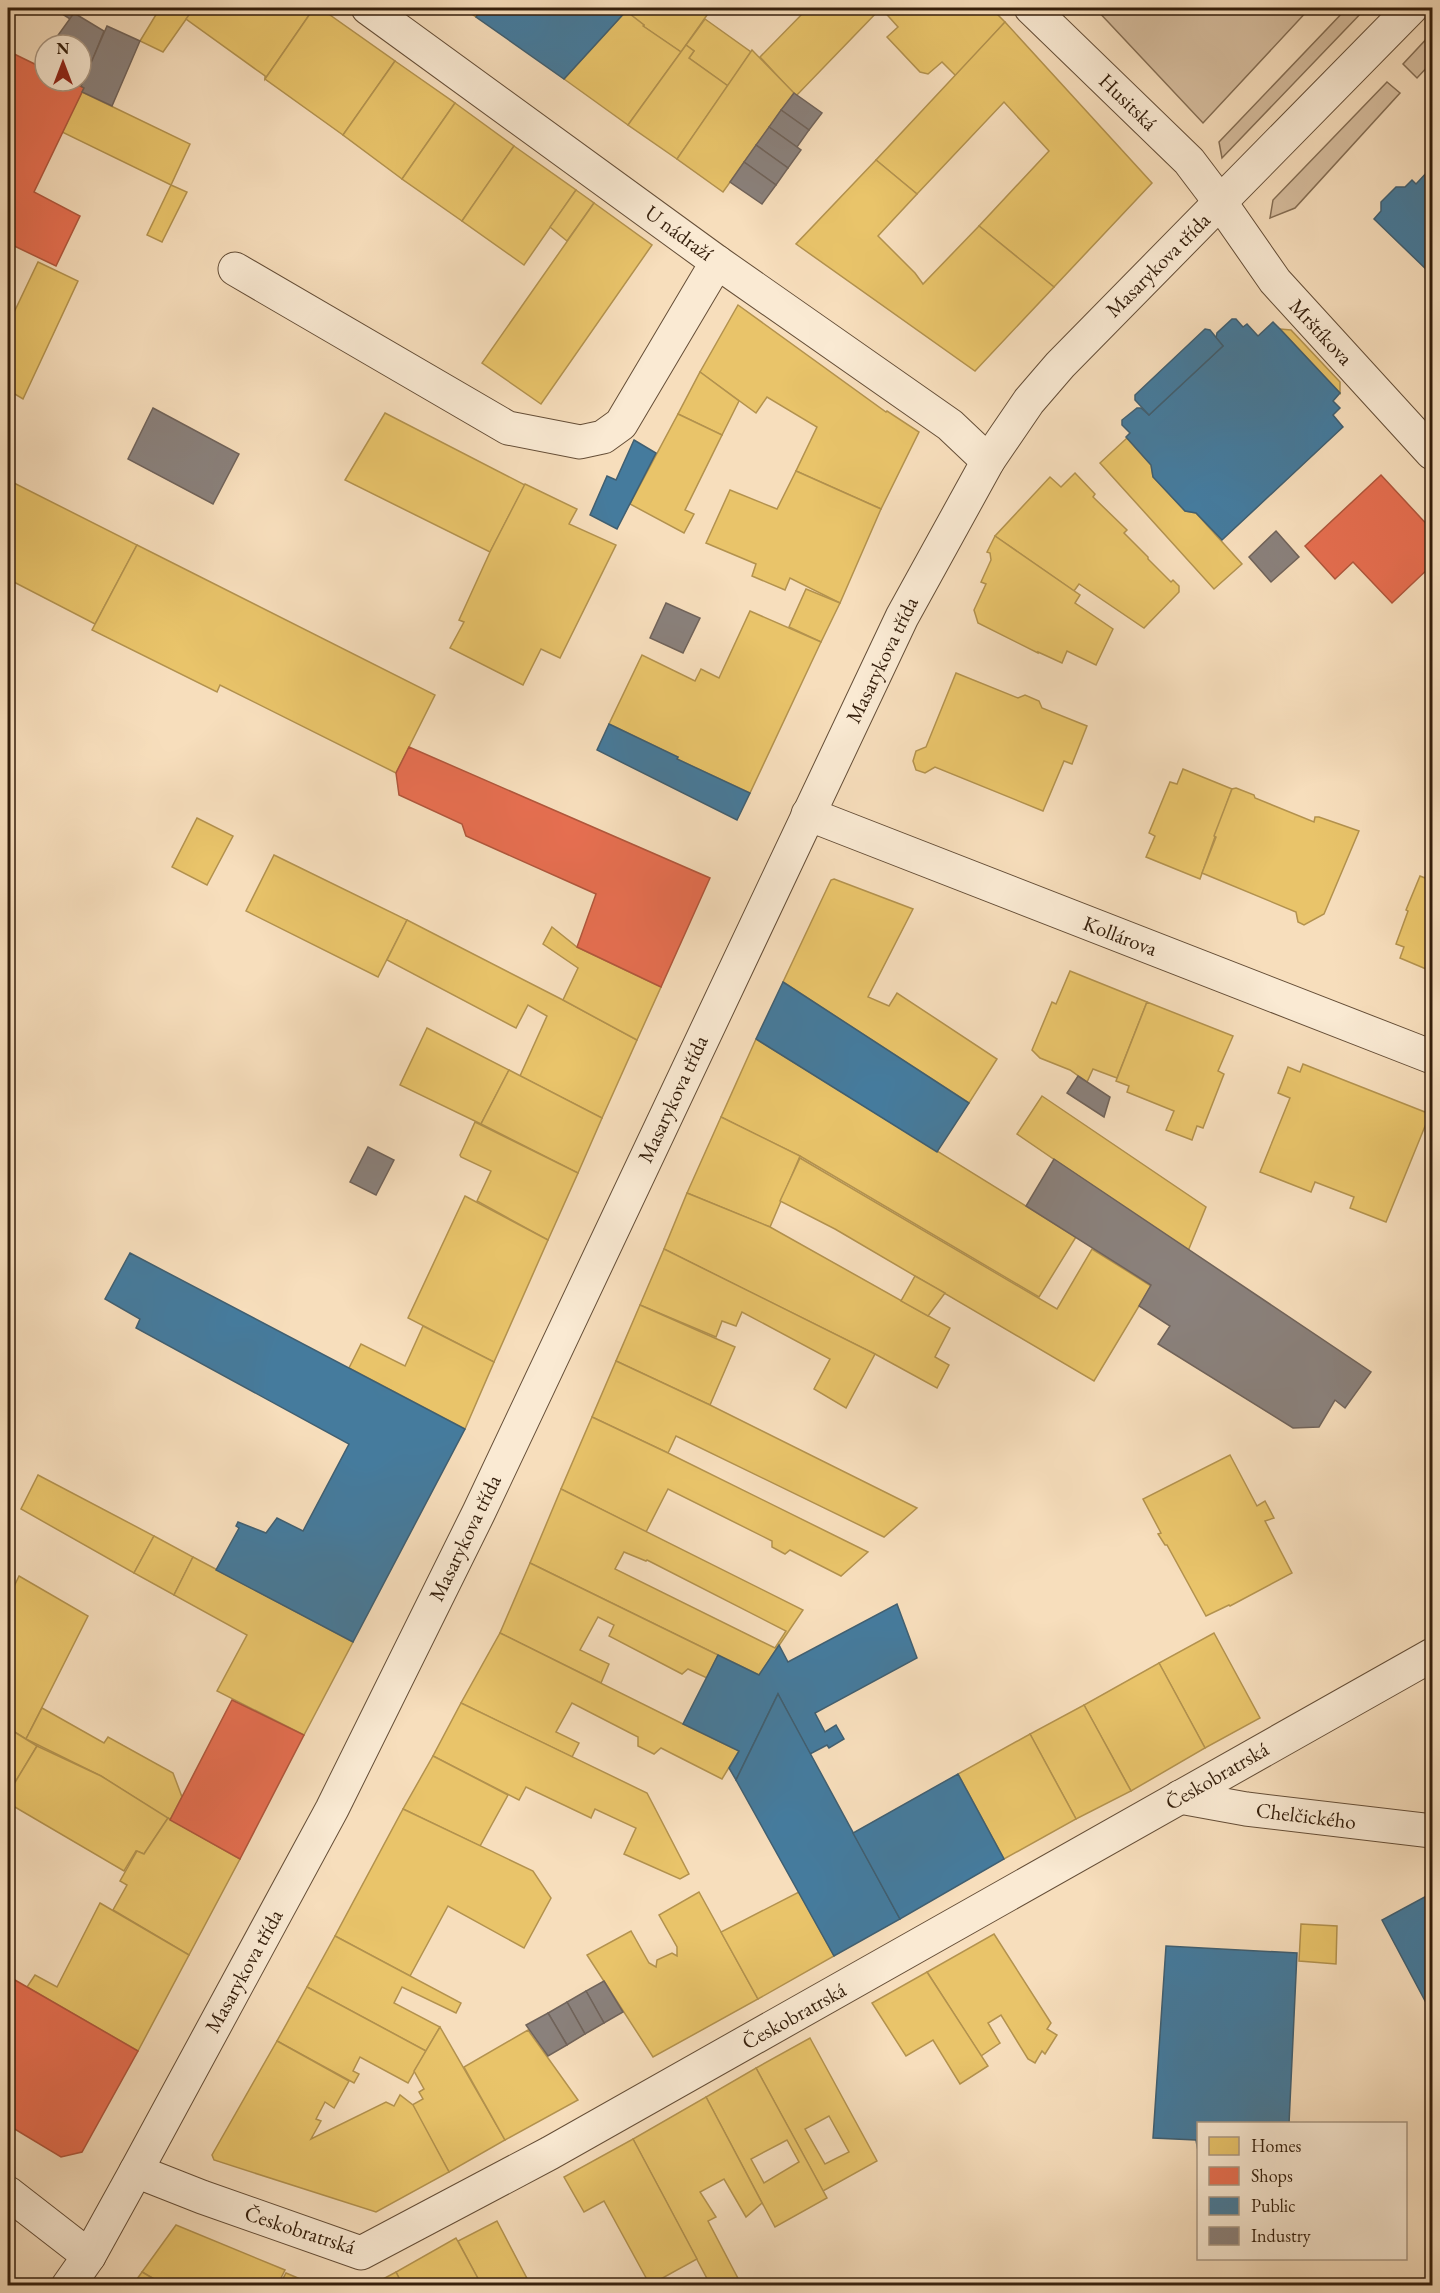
<svg xmlns="http://www.w3.org/2000/svg" width="1440" height="2293" viewBox="0 0 1440 2293" font-family="'EB Garamond',serif">
<style>
.green{fill:#d6bd9e;stroke:#856e54;stroke-width:1.5}
.homes{fill:#e9c46a;stroke:#b3924e;stroke-width:1.5;fill-rule:evenodd}
.shops{fill:#e76f51;stroke:#b1573c;stroke-width:1.5}
.public{fill:#457b9d;stroke:#405f71;stroke-width:1.5}
.industry{fill:#8a817c;stroke:#70635a;stroke-width:1.5}
.lines{fill:none;stroke-linecap:round;stroke-linejoin:round}
.minor-casing{stroke:#654e37;stroke-width:35}
.minor{stroke:#faead3;stroke-width:33}
.labels{text-anchor:middle;stroke-width:6;stroke-linejoin:round;paint-order:stroke}
.street-label{font-size:21px;fill:#341e0b;stroke:#faead3}
</style>
<rect width="100%" height="100%" fill="#f7debc"/>
<filter id="stains"><feTurbulence type="fractalNoise" baseFrequency=".00333" numOctaves="4"/><feColorMatrix values="0 0 0 0 .2 0 0 0 0 .09 0 0 0 0 .02 0 0 0 .5 -.17"/></filter>
<radialGradient id="worn" r=".72"><stop offset=".6" stop-color="#630" stop-opacity="0"/><stop offset="1" stop-color="#630" stop-opacity=".3"/></radialGradient>
<g class="green">
<path d="M1095,8h215l-107,115z"/>
<path d="M1347,8h19l-144,150 -3,-16z"/>
<path d="M1432,33v29l-15,16 -14,-14z"/>
<path d="M1387,82l13,11 -105,115 -25,10 3,-18z"/>
</g>
<g class="homes">
<path d="M160,8h34l-31,44 -23,-11z"/>
<path d="M194,8h120l-49,71v-3l-79,-57z"/>
<path d="M314,8h6l75,53 -52,74 -78,-56z"/>
<path d="M463,8h19l-6,9z"/>
<path d="M629,8h83l-31,44 -38,-26 1,-1 -18,-14z"/>
<path d="M808,8h73l-85,88 -36,-39z"/>
<path d="M881,8h110l14,14 -49,54 -14,-14 -14,12 -8,-2 -33,-35 11,-10z"/>
<path d="M626,11l18,14 -1,1 38,26 -53,73 -64,-46z"/>
<path d="M705,19l46,33 -23,34 -39,-28 5,-7 -8,-6z"/>
<path d="M1005,22l147,161 -98,104 -75,-61 70,-75 -45,-49 -87,92 -41,-34z"/>
<path d="M686,45l8,6 -5,7 39,28 -51,73 -49,-34z"/>
<path d="M752,50l42,43 -71,99 -46,-33z"/>
<path d="M395,61l60,42 -53,76 -59,-44z"/>
<path d="M82,92l108,52 -19,41 -109,-53z"/>
<path d="M455,103l59,43 -52,75 -60,-42z"/>
<path d="M514,146l62,44 -52,75 -62,-44z"/>
<path d="M876,160l41,34 -39,42 37,37 8,11 56,-58 75,61 -79,84 -179,-127z"/>
<path d="M171,185l16,7 -25,50 -15,-7z"/>
<path d="M576,190l18,13 -27,38 -17,-14z"/>
<path d="M594,203l58,42 -111,159 -59,-41z"/>
<path d="M38,262l40,19 -55,118 -15,-9v-65z"/>
<path d="M738,305l148,107 1,-1 32,21 -38,77 -85,-38 21,-44 -50,-30 -11,16 -56,-41z"/>
<path d="M1280,329l11,1 49,52v11z"/>
<path d="M700,372l39,29 -17,34 -44,-21z"/>
<path d="M385,413l140,72 -35,67 -145,-72z"/>
<path d="M678,414l44,21 -37,75 9,4 -10,19 -54,-29z"/>
<path d="M1127,438l24,27 2,12 32,34 11,2 46,51 -28,25 -114,-126z"/>
<path d="M796,471l85,38 -41,94 -50,-25 -5,12 -33,-14 4,-12 -50,-21 24,-53 47,19z"/>
<path d="M1075,473l20,21 -2,3 34,33 -3,3 24,24v2l23,23 2,-2 6,6v6l-35,36 -65,-44 -5,7 -79,-55 55,-59 11,10z"/>
<path d="M8,480l129,65 -42,79 -87,-45z"/>
<path d="M525,484l52,25 -8,15 47,21 -56,113 -19,-9 -18,36 -73,-37 14,-26 -5,-2 31,-68z"/>
<path d="M995,536l85,59 -5,8 38,26 -17,36 -29,-14 -5,12 -24,-11v1l-60,-30 -4,-13 12,-26 -5,-2 10,-22 -1,-7 -3,-1z"/>
<path d="M137,545l298,150 -39,78 -176,-88 -3,7 -125,-62z"/>
<path d="M806,589l34,14 -19,39 -32,-15z"/>
<path d="M750,611l71,31 -71,151 -73,-34 1,-2 -69,-33 33,-69 53,26 6,-12 18,9z"/>
<path d="M956,673l62,25 7,-3 14,6 3,7 45,18 -15,38 -8,-3 -21,50 -108,-44 -10,6 -9,-3 -3,-9 3,-10 10,-4z"/>
<path d="M1183,769l49,20 -32,90 -54,-22 9,-21 -6,-3 21,-51 7,2z"/>
<path d="M1236,788l18,7 1,3 59,24 1,-5h4l40,14 -35,83 -20,11 -6,-3 -2,-10 -94,-39 14,-36 -2,-1 18,-47z"/>
<path d="M197,818l36,18 -26,49 -35,-18z"/>
<path d="M274,855l133,65 -29,57 -132,-66z"/>
<path d="M1432,867v98l-3,-2 -3,6 -26,-11 4,-11 -8,-3 12,-33 -2,-1 14,-34 5,2 3,-9z"/>
<path d="M834,879l79,30 -45,88 21,9 8,-13 100,66 -28,44 -186,-121 48,-102z"/>
<path d="M407,920l156,80 74,40 -35,78 -82,-42 27,-60 -19,-11 -12,23 -129,-68z"/>
<path d="M552,927l25,20 84,40 -24,53 -74,-40 15,-32 -35,-24z"/>
<path d="M1070,971l77,31 -30,76 -24,-9 -6,13 -17,-12 -30,-12 -8,-8 20,-48 4,2z"/>
<path d="M1147,1002l86,34 -15,35 6,3 -21,54 -6,-2 -5,14 -26,-10 8,-19 -47,-19 2,-6 -13,-5z"/>
<path d="M427,1028l82,42 -28,54 -81,-39z"/>
<path d="M756,1039l320,198 -37,60 -239,-141 -79,-39z"/>
<path d="M1303,1064l127,50 -44,108 -36,-14 4,-11 -39,-15 -4,10 -51,-20 30,-74 -12,-5 10,-26 12,5z"/>
<path d="M509,1070l93,48 -24,55 -97,-49z"/>
<path d="M1042,1096l164,111 -18,44 -171,-117z"/>
<path d="M721,1117l79,39 -30,71 -83,-34z"/>
<path d="M475,1122l103,51 -30,67 -71,-39 14,-30 -30,-14 -1,-2z"/>
<path d="M800,1158l257,151 35,-60 59,37 -57,95 -259,-152 -55,-28z"/>
<path d="M687,1193l83,34 180,101 -15,29 14,8 -12,23 -62,-34 -211,-105z"/>
<path d="M465,1196l83,44 -54,122 -86,-44z"/>
<path d="M664,1249l211,105 -29,54 -32,-19 16,-30 -88,-47 -6,14 -14,-5 -6,16 -76,-32z"/>
<path d="M915,1276l30,17 -17,23 -27,-15z"/>
<path d="M640,1305l95,42 -25,58 -94,-44z"/>
<path d="M423,1326l71,36 -29,67 -116,-61 12,-24 44,22z"/>
<path d="M616,1361l94,44 207,103 -33,29 -208,-101 -8,17 -76,-36z"/>
<path d="M592,1417l76,36 200,99 -27,24 -51,-26 -5,4 -13,-7v-6l-104,-52 -22,43 -85,-43z"/>
<path d="M1230,1455l27,51 8,-5 9,17 -9,3 27,52 -62,33 -1,-1 -23,11 -39,-71h-2l-7,-11 3,-1 -18,-34z"/>
<path d="M38,1475l116,61 -20,37 -113,-64z"/>
<path d="M561,1489l242,121 -44,65 -229,-112zM624,1552l22,9 1,-1 139,71 -11,17 -160,-79z"/>
<path d="M154,1536l39,21 -19,38 -40,-22z"/>
<path d="M193,1557l160,85 -49,93 -87,-44 30,-56 -73,-40z"/>
<path d="M530,1563l188,92 -11,23 -19,-9 -6,5 -73,-38 5,-11 -16,-8 -18,33 29,14 -8,19 -101,-50z"/>
<path d="M19,1576l69,40 -62,123 -18,-11v-129z"/>
<path d="M500,1633l183,91 56,27 -17,28 -61,-31 -7,6 -16,-8v-9l-66,-34 -16,29 23,11 -7,14 -111,-54z"/>
<path d="M1214,1633l46,85 -55,30 -46,-85z"/>
<path d="M1159,1663l46,85 -74,43 -47,-86z"/>
<path d="M461,1703l186,90 42,81 -9,5 -56,-25 12,-26 -41,-19 -4,9 -65,-31 -7,13 -86,-44z"/>
<path d="M1084,1705l47,86 -55,28 -46,-85z"/>
<path d="M42,1708l62,35 4,-6 65,36 9,24 -12,23 -69,-44 -75,-37z"/>
<path d="M8,1728l29,18 -29,48z"/>
<path d="M1030,1734l46,85 -72,40 -46,-85z"/>
<path d="M37,1746l64,30 67,42 -24,36 -8,-3 -12,20 -116,-68v-9z"/>
<path d="M433,1756l75,39 -28,51 -77,-37z"/>
<path d="M403,1809l130,62 18,27 -27,50 -76,-42 -38,70 -75,-40z"/>
<path d="M168,1818l72,41 -51,96 -76,-45 14,-25 -7,-4 17,-30 7,3z"/>
<path d="M699,1892l59,107 -105,58 -66,-102 44,-24 18,32 7,4 1,-7 15,-7 5,3v-9l-18,-32z"/>
<path d="M799,1892l35,64 -76,43 -37,-67z"/>
<path d="M100,1903l89,52 -51,96 -111,-64 8,-12 22,12z"/>
<path d="M1301,1924l36,2 -1,38 -37,-3z"/>
<path d="M994,1934l57,89 -4,6 10,6 -12,19 -3,-3 -7,12 -7,-4 -27,-44 -13,8 12,20 -19,13 -54,-84z"/>
<path d="M335,1936l126,67 -5,10 -54,-26 -8,16 46,24 -14,24 -119,-64z"/>
<path d="M927,1972l61,94 -28,18 -27,-44 -27,16 -34,-53z"/>
<path d="M307,1987l119,64 -18,32 -48,-26 -7,14 6,3 -5,9 -77,-42z"/>
<path d="M440,2027l65,113 -56,32 -37,-67 11,-6 -4,-7 5,-3 -10,-18z"/>
<path d="M528,2030l50,70 -73,40 -41,-73z"/>
<path d="M810,2038l67,123 -54,30 -67,-123zM829,2116l20,36 -24,12 -20,-35z"/>
<path d="M277,2041l72,40 -15,27 -9,-6 -9,17 5,2 -10,18 75,-37 8,4 6,-11 13,10 36,67 -73,40 -162,-52 -2,-5z"/>
<path d="M756,2068l71,130 -52,29 -69,-130zM787,2140l12,22 -35,21 -13,-24z"/>
<path d="M706,2097l56,106 -16,14 -22,-38 -24,13 16,25 -8,4 34,65h-31l-78,-147z"/>
<path d="M633,2139l64,120 -47,26 -46,-84 -20,11 -20,-35z"/>
<path d="M497,2221l34,65h-49l-24,-45z"/>
<path d="M176,2225l109,45 -8,16h-111l-24,-14z"/>
<path d="M456,2238l26,48h-79l-7,-14z"/>
<path d="M8,2251l3,2 2,20 -5,8z"/>
<path d="M142,2272l24,14h-34z"/>
<path d="M396,2272l7,14h-33z"/>
<path d="M286,2273l31,13h-38z"/>
</g>
<g class="shops">
<path d="M8,51l37,18v12h25l14,7 -50,104 46,24 -24,50 -48,-23z"/>
<path d="M1381,475l51,55v35l-40,38 -39,-41 -18,17 -30,-33z"/>
<path d="M409,747l301,131 -49,109 -84,-40 19,-53 -130,-58 -4,-12 -63,-29 -3,-22z"/>
<path d="M232,1700l72,35 -64,124 -70,-39z"/>
<path d="M8,1976l130,75 -56,101 -21,5 -53,-32z"/>
</g>
<g class="public">
<path d="M482,8h147l-65,71 -88,-62z"/>
<path d="M1432,167v111l-2,-2 1,-2 -57,-55 7,-8v-9l15,-15h9l7,-7 4,4z"/>
<path d="M1232,319h4l7,8 4,-3 11,12 15,-14 7,7 60,64 -7,8 7,7 -7,7 10,12 -121,113 -26,-27 -11,-2 -32,-34 -2,-12 -25,-28 4,-4 -8,-8v-5l15,-12h4l8,7 74,-69 -7,-8 1,-5z"/>
<path d="M1205,329l5,1 13,16 -74,69 -14,-15v-5z"/>
<path d="M634,440l22,13 -39,76 -27,-14 17,-39 9,4z"/>
<path d="M609,724l69,33 -1,2 73,34 -13,27 -140,-70z"/>
<path d="M783,982l186,121 -32,49 -181,-113z"/>
<path d="M130,1253l335,176 -112,213 -137,-72 23,-42 -3,-2 2,-4 28,11 11,-15 26,13 46,-87 -213,-116 4,-9 -35,-20z"/>
<path d="M897,1604l20,54 -102,55 10,19 11,-7 8,14 -15,9 -2,-3 -17,9 -32,-60 -42,86 -7,-12 10,-17 -56,-27 35,-69 41,20 20,-30 9,17z"/>
<path d="M778,1694l122,225 -66,37 -98,-176z"/>
<path d="M958,1774l46,85 -104,60 -47,-86z"/>
<path d="M1432,1893v121l-50,-94z"/>
<path d="M1166,1946l131,7 -8,171h-91v27l-2,-11 -43,-2z"/>
</g>
<g class="industry">
<path d="M53,8h25l-8,11z"/>
<path d="M74,13l30,18 -14,35 -9,-4v-17h-30z"/>
<path d="M107,26l33,15 -28,65 -30,-14 2,-4 -3,-2z"/>
<path d="M794,93l28,20 -13,17 -28,-20z"/>
<path d="M781,110l28,20 -12,17 -28,-20z"/>
<path d="M769,127l32,23 -13,18 -32,-23z"/>
<path d="M756,145l32,23 -12,17 -32,-23z"/>
<path d="M744,162l32,23 -14,19 -32,-22z"/>
<path d="M153,408l86,46 -26,50 -85,-45z"/>
<path d="M1276,531l23,26 -28,25 -22,-25z"/>
<path d="M666,603l34,15 -17,35 -33,-15z"/>
<path d="M1078,1076l32,21 -6,20 -37,-24z"/>
<path d="M368,1147l26,13 -18,35 -26,-13z"/>
<path d="M1054,1159l317,213 -26,36 -10,-8 -16,27 -26,1 -135,-84 12,-18 -31,-20 12,-21 -125,-79z"/>
<path d="M604,1981l19,31 -19,11 -18,-32z"/>
<path d="M586,1991l18,32 -19,11 -18,-32z"/>
<path d="M567,2002l18,32 -18,11 -19,-32z"/>
<path d="M548,2013l19,32 -19,11 -22,-31z"/>
</g>
<g class="lines">
<g class="minor-casing">
<g id="minor">
<path d="M368,8l349,254 233,163 38,36"/>
<path d="M1031,8l158,153 31,41 55,79 157,172"/>
<path d="M235,269l273,159 72,14 23,-5 18,-13 96,-162"/>
<path d="M808,814l624,243"/>
<path d="M1180,1797l66,12 186,22"/>
<path d="M136,2171l66,26 159,56 189,-100 882,-498"/>
<path d="M8,2193l81,63"/>
<path d="M68,2286l21,-30 47,-85 196,-362 147,-297 423,-895 86,-156 41,-60 31,-36 351,-357"/>
</g>
</g>
<use href="#minor" class="minor"/>
</g>
<g class="labels">
<g class="street-label">
<text transform="translate(1128 102) rotate(44)" y="7">Husitská</text>
<text transform="translate(679 233) rotate(36)" y="7">U nádraží</text>
<text transform="translate(1158 265) rotate(-45)" y="7">Masarykova třída</text>
<text transform="translate(1321 332) rotate(47)" y="7">Mrštíkova</text>
<text transform="translate(882 660) rotate(-64)" y="7">Masarykova třída</text>
<text transform="translate(1120 936) rotate(21)" y="7">Kollárova</text>
<text transform="translate(673 1099) rotate(-65)" y="7">Masarykova třída</text>
<text transform="translate(465 1538) rotate(-64)" y="7">Masarykova třída</text>
<text transform="translate(1217 1776) rotate(-30)" y="7">Českobratrská</text>
<text transform="translate(1306 1816) rotate(7)" y="7">Chelčického</text>
<text transform="translate(244 1971) rotate(-61)" y="7">Masarykova třída</text>
<text transform="translate(794 2016) rotate(-29)" y="7">Českobratrská</text>
<text transform="translate(300 2230) rotate(18)" y="7">Českobratrská</text>
</g>
</g>
<rect width="1440" height="2293" fill="none" stroke="#f7debc" stroke-width="30"/>
<rect x="9" y="9" width="1422" height="2275" fill="none" stroke="#341e0b" stroke-width="3"/>
<rect x="15" y="15" width="1410" height="2263" fill="none" stroke="#341e0b" stroke-width="1.5"/>
<rect x="1197" y="2122" width="210" height="138" fill="#faead3" stroke="#ab9883" stroke-width="1.5"/>
<rect x="1209" y="2137" width="30" height="18" fill="#e9c46a" stroke="#ab9883" stroke-width="1.5"/>
<text x="1251" y="2152" font-size="18" fill="#341e0b">Homes</text>
<rect x="1209" y="2167" width="30" height="18" fill="#e76f51" stroke="#ab9883" stroke-width="1.5"/>
<text x="1251" y="2182" font-size="18" fill="#341e0b">Shops</text>
<rect x="1209" y="2197" width="30" height="18" fill="#457b9d" stroke="#ab9883" stroke-width="1.5"/>
<text x="1251" y="2212" font-size="18" fill="#341e0b">Public</text>
<rect x="1209" y="2227" width="30" height="18" fill="#8a817c" stroke="#ab9883" stroke-width="1.5"/>
<text x="1251" y="2242" font-size="18" fill="#341e0b">Industry</text>
<g transform="translate(63 63)"><circle r="28" fill="#faead3" stroke="#ab9883" stroke-width="1.5"/>
<path d="M0-4.5L10 22L0 15L-10 22Z" fill="#8f2418"/>
<text y="-9" font-size="16" font-weight="bold" text-anchor="middle" fill="#341e0b">N</text>
</g>
<rect width="100%" height="100%" filter="url(#stains)"/>
<rect width="100%" height="100%" fill="url(#worn)"/>
</svg>
